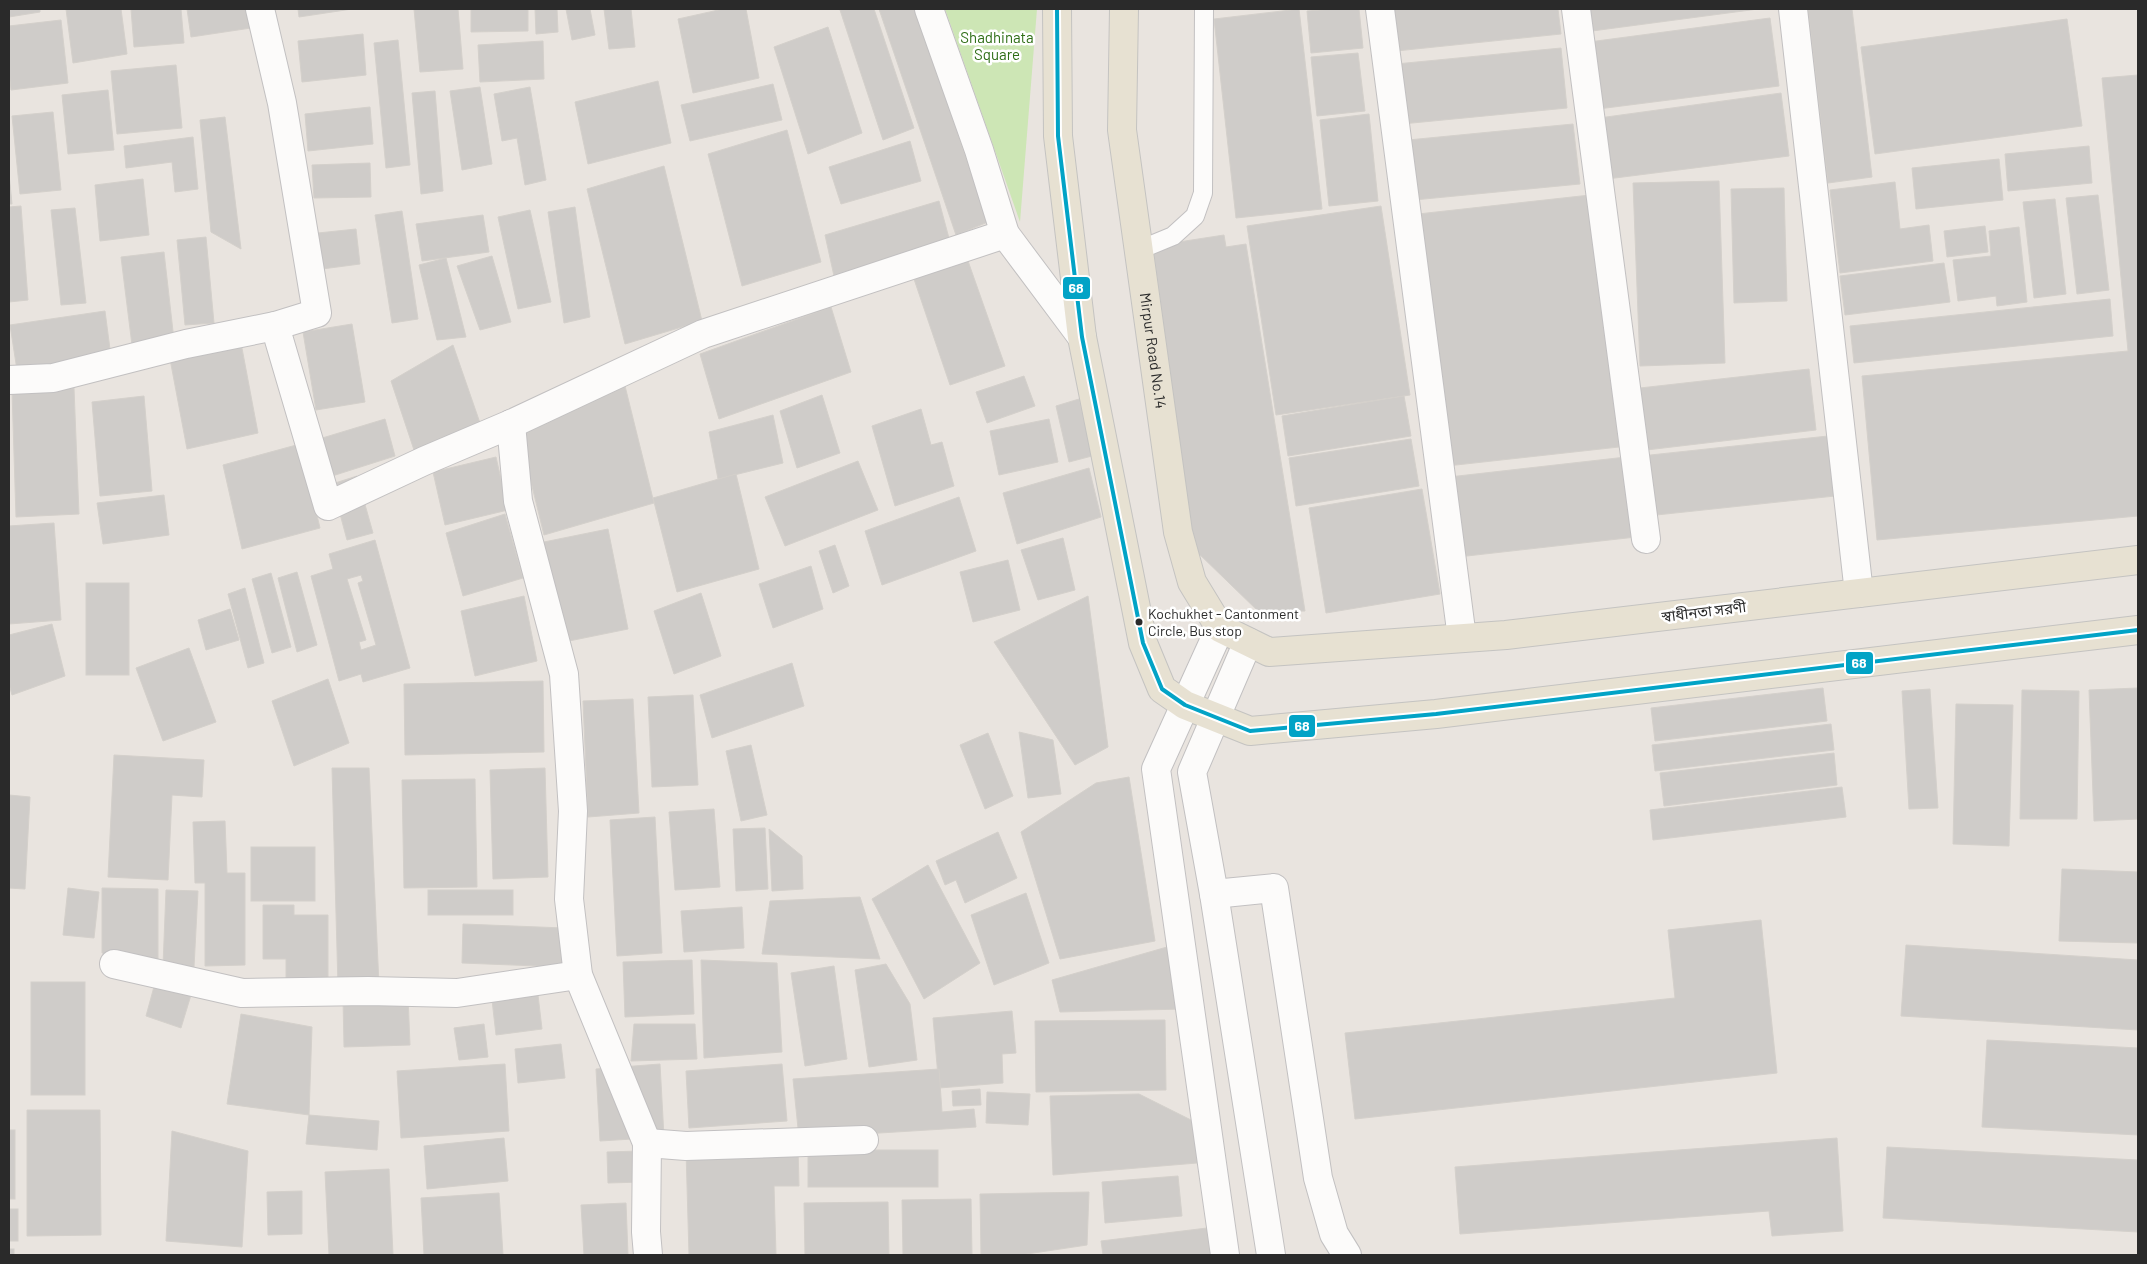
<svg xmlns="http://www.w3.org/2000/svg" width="2147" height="1264" viewBox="0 0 2147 1264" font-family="Barlow,'Noto Sans Bengali',sans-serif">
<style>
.green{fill:#cde6b5}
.building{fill:#cfccc9;stroke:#d4d0cb;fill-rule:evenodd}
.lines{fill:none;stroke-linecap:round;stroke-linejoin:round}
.lane-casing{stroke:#c2c0c1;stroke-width:20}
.street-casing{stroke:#c2c0c1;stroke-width:30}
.primary-casing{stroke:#c4c3c1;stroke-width:30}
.lane{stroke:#fcfbfa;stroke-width:18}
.street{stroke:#fcfbfa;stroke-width:28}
.primary{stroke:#e7e1d2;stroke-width:28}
.bus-1-casing{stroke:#fff;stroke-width:8}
.bus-1{stroke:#02a3c6;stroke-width:4}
.bus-dot{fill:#2a2a2a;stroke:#fff;stroke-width:2}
.labels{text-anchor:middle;stroke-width:5;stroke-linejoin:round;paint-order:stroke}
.bus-label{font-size:14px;fill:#2a2a2a;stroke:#fff;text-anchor:start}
.park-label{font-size:15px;fill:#2d6d15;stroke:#fff}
.street-label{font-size:15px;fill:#2a2a2a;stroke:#fff}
.line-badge{stroke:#fff;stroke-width:2}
.badge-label{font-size:14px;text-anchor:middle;font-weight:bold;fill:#fff}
</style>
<rect width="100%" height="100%" fill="#e9e4df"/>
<path class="green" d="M945,9h92l-17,213z"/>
<g class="building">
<path d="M9,9h31v3l-31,5z"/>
<path d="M66,9h55l6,45 -54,9z"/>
<path d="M131,9h50l3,34 -50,4z"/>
<path d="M187,9h61l3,19 -60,9z"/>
<path d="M298,9h54l-53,8z"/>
<path d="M414,9h44l5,60 -43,3z"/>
<path d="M471,9h57v22l-57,1z"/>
<path d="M535,9h22l1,23 -22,2z"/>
<path d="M566,9h24l5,26 -23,5z"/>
<path d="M604,9h27l4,38 -26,2z"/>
<path d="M723,9h23l13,69 -66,15 -15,-74z"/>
<path d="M844,9h30l40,119 -31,12 -43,-130z"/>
<path d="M879,9h36l73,213 -32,13z"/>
<path d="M1299,9l23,200 -86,9 -22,-199z"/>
<path d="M1333,9h26l4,39 -52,5 -4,-42z"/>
<path d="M1392,9h166l3,25 -165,17z"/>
<path d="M1589,9h169l-166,22z"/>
<path d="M1808,9h44l20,168 -44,6z"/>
<path d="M1770,18l9,68 -181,23 -9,-67z"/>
<path d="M2067,19l15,107 -207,28 -14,-107z"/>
<path d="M61,20l7,63 -57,7 -2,-18v-46z"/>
<path d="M828,27l34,106 -54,21 -34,-107z"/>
<path d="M363,34l3,41 -64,7 -4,-41z"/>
<path d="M398,40l12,125 -24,3 -12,-125z"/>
<path d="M543,41l1,38 -64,3 -2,-37z"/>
<path d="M1561,48l6,60 -165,16 -6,-60z"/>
<path d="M1358,53l7,58 -48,5 -6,-59z"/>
<path d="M176,65l6,63 -65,6 -6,-63z"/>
<path d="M2138,75v441l-261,24 -15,-164 266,-25 -26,-273z"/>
<path d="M658,81l13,62 -83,21 -13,-62z"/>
<path d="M773,84l9,36 -92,21 -9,-36z"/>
<path d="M480,87l12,77 -30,6 -12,-79z"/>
<path d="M530,87l16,93 -21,5 -8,-47 -15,3 -8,-47z"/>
<path d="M108,90l6,60 -46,4 -6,-59z"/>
<path d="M435,91l8,100 -22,3 -9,-101z"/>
<path d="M1781,93l8,63 -182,23 -8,-61z"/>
<path d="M370,107l3,37 -65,7 -3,-37z"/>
<path d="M53,112l8,78 -41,4 -8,-78z"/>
<path d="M1369,114l9,87 -49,5 -9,-86z"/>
<path d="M225,117l16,132 -30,-17 -11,-112z"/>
<path d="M1573,124l7,60 -166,16 -6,-60z"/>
<path d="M787,130l34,132 -79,24 -34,-132z"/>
<path d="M193,137l5,52 -23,3 -3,-30 -46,6 -2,-22z"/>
<path d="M910,141l11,40 -80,23 -12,-37z"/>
<path d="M2089,146l3,37 -84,8 -3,-37z"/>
<path d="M1999,159l4,41 -87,9 -4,-41z"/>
<path d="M370,163l1,34 -57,1 -2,-33z"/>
<path d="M664,166l38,155 -77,23 -38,-155z"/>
<path d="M9,174l3,30h-3z"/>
<path d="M143,179l6,56 -49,6 -5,-56z"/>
<path d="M1719,181l6,182 -85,3 -7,-183z"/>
<path d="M1895,182l5,47 29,-4 4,36 -93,12 -10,-83z"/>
<path d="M1784,188l3,113 -53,2 -3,-114z"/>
<path d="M1590,195l29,252 -172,19 -29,-252z"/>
<path d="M2098,195l11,95 -32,4 -11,-96z"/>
<path d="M2055,199l11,95 -32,4 -11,-96z"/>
<path d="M939,201l11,41 -116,34 -9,-41z"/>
<path d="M21,206l7,94 -19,2v-95z"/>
<path d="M1381,206l29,189 -134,20 -29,-189z"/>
<path d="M575,207l15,110 -26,6 -16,-111z"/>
<path d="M75,208l11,95 -25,2 -10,-95z"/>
<path d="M530,210l21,92 -33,7 -20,-92z"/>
<path d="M402,211l16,108 -26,4 -17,-108z"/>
<path d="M483,215l6,37 -67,9 -6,-37z"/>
<path d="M1985,226l3,26 -41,5 -3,-26z"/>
<path d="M2019,227l8,75 -30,4 -1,-10 -38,5 -5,-41 38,-4 -2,-25z"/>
<path d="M356,229l4,35 -38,5 -4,-36z"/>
<path d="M1224,235l2,12 20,-3 59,367 -46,1 -65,-63 -41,-303z"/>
<path d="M206,237l8,86 -29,2 -8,-85z"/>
<path d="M164,252l10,88 -42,5 -11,-88z"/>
<path d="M492,256l19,66 -31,8 -23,-64z"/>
<path d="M446,258l20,79 -29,3 -18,-75z"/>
<path d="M968,261l37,105 -55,19 -36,-106z"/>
<path d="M1944,263l6,39 -105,13 -5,-39z"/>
<path d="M2110,299l3,37 -259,27 -4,-37z"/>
<path d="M831,307l20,65 -132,47 -19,-65z"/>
<path d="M105,311l6,46 -94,13 -7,-45z"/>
<path d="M352,324l13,78 -49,8 -13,-78z"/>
<path d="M238,327l20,106 -71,16 -20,-106z"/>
<path d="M453,345l27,78 -66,27 -23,-69z"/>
<path d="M1809,369l7,61 -178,21 -7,-62z"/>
<path d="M1024,376l11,30 -48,17 -11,-31z"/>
<path d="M624,382l30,121 -110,32 -26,-106z"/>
<path d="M74,388l5,126 -63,3 -4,-126z"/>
<path d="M822,395l18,58 -43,15 -17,-57z"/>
<path d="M144,396l8,95 -52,5 -8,-94z"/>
<path d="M1404,396l7,40 -123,20 -6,-40z"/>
<path d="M1079,399l13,57 -23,6 -13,-56z"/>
<path d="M921,409l10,36 11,-3 12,44 -59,20 -23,-80z"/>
<path d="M773,415l10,48 -65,16 -9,-47z"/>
<path d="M385,419l10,37 -66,21 -10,-38z"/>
<path d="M1049,419l9,43 -59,13 -9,-44z"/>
<path d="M1828,436l7,60 -188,20 -6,-60z"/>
<path d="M1411,439l8,47 -123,20 -7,-48z"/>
<path d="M300,444l20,84 -78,21 -19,-84z"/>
<path d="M496,457l12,53 -63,15 -12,-53z"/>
<path d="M1626,457l10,80 -178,20 -9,-80z"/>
<path d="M858,461l20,49 -93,36 -20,-49z"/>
<path d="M1089,468l12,49 -84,27 -14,-51z"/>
<path d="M736,474l23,95 -82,23 -24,-94z"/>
<path d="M357,476l16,57 -26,7 -15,-56z"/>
<path d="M1422,489l18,105 -114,19 -17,-105z"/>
<path d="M164,495l5,40 -66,9 -6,-41z"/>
<path d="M959,497l17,54 -94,34 -17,-54z"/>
<path d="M505,514l18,64 -60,18 -17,-63z"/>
<path d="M54,523l7,97 -52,4v-98z"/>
<path d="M608,529l20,100 -64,13 -20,-100z"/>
<path d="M1063,538l12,52 -37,10 -17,-50z"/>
<path d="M375,540l35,128 -47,14 -2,-8 -22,7 -28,-105 22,-7 -4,-15zM361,575l2,6 -5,2 18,62 -15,5 -2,-8 7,-2 -19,-61z"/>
<path d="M835,545l14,41 -16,7 -14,-42z"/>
<path d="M1008,560l12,50 -47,12 -13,-50z"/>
<path d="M811,566l12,43 -50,19 -14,-44z"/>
<path d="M297,572l20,73 -20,7 -19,-74z"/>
<path d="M271,573l20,74 -19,6 -20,-74z"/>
<rect x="86" y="583" width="43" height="92"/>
<path d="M245,588l19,75 -16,5 -20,-74z"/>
<path d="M701,593l20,63 -47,18 -20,-63z"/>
<path d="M524,596l13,65 -62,15 -14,-65z"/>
<path d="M1088,596l20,151 -33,18 -81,-123z"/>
<path d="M230,609l9,31 -33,10 -8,-30z"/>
<path d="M52,624l13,52 -53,19 -3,-11v-49z"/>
<path d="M189,648l27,74 -53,19 -27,-73z"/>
<path d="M792,663l12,43 -92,32 -12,-43z"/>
<path d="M328,679l21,64 -55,23 -22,-65z"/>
<path d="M543,681l1,71 -139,3 -1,-71z"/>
<path d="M1823,688l4,33 -172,20 -4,-33z"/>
<path d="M2138,688v131l-44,2 -5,-131z"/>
<path d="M1930,689l8,119 -29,1 -7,-118z"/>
<path d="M2022,690l57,1 -2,128h-57z"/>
<path d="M693,695l5,90 -46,2 -4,-90z"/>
<path d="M633,699l6,114 -51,4 -5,-116z"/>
<path d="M1956,704l57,1 -4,141 -56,-2z"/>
<path d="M1831,724l3,26 -179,21 -3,-26z"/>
<path d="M1019,732l34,8 8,54 -33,4z"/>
<path d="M988,733l25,63 -28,13 -25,-64z"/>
<path d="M751,745l16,70 -26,6 -15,-70z"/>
<path d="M1834,753l3,32 -173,21 -4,-33z"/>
<path d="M114,755l90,5 -2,37 -30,-2 -4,85 -60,-3z"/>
<path d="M332,768h37l10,217 -41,1z"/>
<path d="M545,768l3,109 -55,2 -3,-109z"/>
<path d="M1129,777l26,164 -95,18 -39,-127 75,-49z"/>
<path d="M475,779l2,108 -73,1 -2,-108z"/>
<path d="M1842,787l4,30 -193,23 -3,-30z"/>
<path d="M9,795l21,2 -5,92 -16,-1z"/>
<path d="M714,809l6,78 -45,3 -6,-78z"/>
<path d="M655,817l7,136 -45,3 -7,-136z"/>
<path d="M225,821l2,52h18v92l-40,1v-83h-10l-2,-61z"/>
<path d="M765,828l3,61 -32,2 -3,-62z"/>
<path d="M769,829l33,27 1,33 -31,2z"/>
<path d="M998,832l19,46 -52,25 -9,-23 -11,5 -9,-24z"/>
<rect x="251" y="847" width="64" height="54"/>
<path d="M928,865l52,98 -56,36 -52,-100z"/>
<path d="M2062,869l76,3v71l-79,-2z"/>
<path d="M68,888l31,4 -5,46 -31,-3z"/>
<path d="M102,888l56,1v79l-56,-15z"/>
<path d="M166,890l32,1 -4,76 -31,-1z"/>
<rect x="428" y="890" width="85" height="25"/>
<path d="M1026,893l23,70 -55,22 -23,-70z"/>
<path d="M860,897l20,62 -118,-5 8,-53z"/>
<path d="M263,905h31v10h34v72h-42v-28h-23z"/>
<path d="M742,907l2,41 -60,4 -3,-41z"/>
<path d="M1761,920l16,153 -422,46 -10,-86 330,-35 -7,-68z"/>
<path d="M463,924l101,4 -2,39 -100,-4z"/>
<path d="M1906,945l232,15v70l-237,-14z"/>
<path d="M1167,947l15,62 -122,3 -8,-32z"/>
<path d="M692,960l2,54 -69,3 -2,-55z"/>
<path d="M701,960l76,3 5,89 -78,6z"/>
<path d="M886,964l24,40 7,56 -48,7 -14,-97z"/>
<path d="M834,966l13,93 -42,7 -14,-93z"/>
<rect x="31" y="982" width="54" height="113"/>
<path d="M155,983l36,12 -10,33 -35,-12z"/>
<path d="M538,995l4,34 -46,6 -4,-35z"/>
<path d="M408,996l2,49 -66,2 -1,-48z"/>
<path d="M1012,1011l4,42 -14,1 1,29 -64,5 -6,-70z"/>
<path d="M241,1014l71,13 -3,88 -82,-11z"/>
<path d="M1165,1020l1,70 -130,2 -1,-71z"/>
<path d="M484,1024l4,33 -29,3 -5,-32z"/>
<path d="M634,1024h61l2,35 -66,2z"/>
<path d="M1987,1040l151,8v87l-156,-8z"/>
<path d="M561,1044l4,34 -47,5 -3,-34z"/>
<path d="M505,1064l4,67 -108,7 -4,-67z"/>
<path d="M660,1064l4,73 -64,4 -4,-72z"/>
<path d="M782,1064l5,57 -98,7 -3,-57z"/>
<path d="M939,1069l3,43 32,-3 2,18 -177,11 -6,-59z"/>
<path d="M980,1089l1,16 -28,1 -1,-15z"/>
<path d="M987,1092l43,2 -2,31 -42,-2z"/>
<path d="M1139,1094l58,29v40l-144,12 -3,-79z"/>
<path d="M27,1110h73l1,125 -74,1z"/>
<path d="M309,1115l70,6 -2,29 -71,-6z"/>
<rect x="9" y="1130" width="6" height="69"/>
<path d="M172,1131l76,20 -6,96 -76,-6z"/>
<path d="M504,1138l4,43 -81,8 -3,-43z"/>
<path d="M1837,1138l6,93 -71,5 -3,-25 -309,23 -5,-67z"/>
<path d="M798,1147l1,39h-25l2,69h-87l-3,-105z"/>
<path d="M1887,1147l251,13v72l-255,-14z"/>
<rect x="808" y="1150" width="130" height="37"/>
<path d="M640,1151l2,31 -34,1 -1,-31z"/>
<path d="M389,1169l4,86h-64l-4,-83z"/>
<path d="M1178,1176l4,40 -77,7 -3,-41z"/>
<path d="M302,1191v43l-34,1 -1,-43z"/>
<path d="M1089,1192l-2,53 -67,10h-39l-1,-61z"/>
<path d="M499,1193l4,62h-79l-3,-57z"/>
<path d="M971,1199l1,56h-69l-1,-55z"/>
<path d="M888,1202l1,53h-84l-1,-52z"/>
<path d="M626,1203l2,52h-44l-3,-50z"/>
<rect x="9" y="1209" width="9" height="32"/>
<path d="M1207,1228l3,27h-107l-2,-14z"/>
<rect x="9" y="1249" width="5" height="6"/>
</g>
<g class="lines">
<g class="lane-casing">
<path id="lane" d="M1139,250l34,-14 22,-20 8,-23 1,-184"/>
</g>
<g class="street-casing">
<g id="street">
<path d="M260,9l22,94 35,210 -42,13 53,180 96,-45 87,-37 192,-90 302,-100"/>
<path d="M929,9l50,141 26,84 77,103"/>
<path d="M1380,9l82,629"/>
<path d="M1576,9l70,530"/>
<path d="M1793,9l66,584"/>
<path d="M9,380l44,-2 133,-34 89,-18"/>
<path d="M511,424l7,77 46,173 9,137 -4,88 9,76 69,168 -1,89 2,23"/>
<path d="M1220,628l-64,141 69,486"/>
<path d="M1248,642l-56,130 22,122 57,361"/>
<path d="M1214,894l60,-6 44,290 16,56 13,21"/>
<path d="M114,964l128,29 126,-2 89,2 121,-18"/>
<path d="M647,1143l39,3 178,-6"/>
</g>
</g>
<g class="primary-casing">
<g id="primary">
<path d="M1057,9l1,127 24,201 61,306 19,46 23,16 65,26 186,-17 702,-84"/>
<path id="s1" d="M1124,9l-2,121 56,402 14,50 28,46 49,24 237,-17 632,-75"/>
</g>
</g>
<use href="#lane" class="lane"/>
<use href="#street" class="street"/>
<use href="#primary" class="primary"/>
<g class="bus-1-casing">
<path id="bus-1" d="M1057,9l1,127 24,201 61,306 19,46 23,16 65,26 186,-17 702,-84"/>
</g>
<use href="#bus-1" class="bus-1"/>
</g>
<circle class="bus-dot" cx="1139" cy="622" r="4.5"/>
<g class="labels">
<g class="bus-label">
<text x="1148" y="619">Kochukhet - Cantonment<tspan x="1148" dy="17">Circle, Bus stop</tspan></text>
</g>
<g class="park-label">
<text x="997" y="43">Shadhinata<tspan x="997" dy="17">Square</tspan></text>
</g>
<g class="street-label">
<text dy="5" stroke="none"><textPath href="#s1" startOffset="344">Mirpur Road No.14</textPath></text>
<text transform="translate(1704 612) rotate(-7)" y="5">স্বাধীনতা সরণী</text>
</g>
</g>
<g class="line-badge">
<rect x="1062" y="276" width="29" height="24" rx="5" fill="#02a3c6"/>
<rect x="1845" y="651" width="29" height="24" rx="5" fill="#02a3c6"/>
<rect x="1288" y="714" width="28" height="24" rx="5" fill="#02a3c6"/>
</g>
<g class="badge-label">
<text x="1076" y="293">68</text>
<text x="1859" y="668">68</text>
<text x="1302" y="731">68</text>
</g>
<rect width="2147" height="1264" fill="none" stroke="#2a2a2a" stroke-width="20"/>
</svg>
